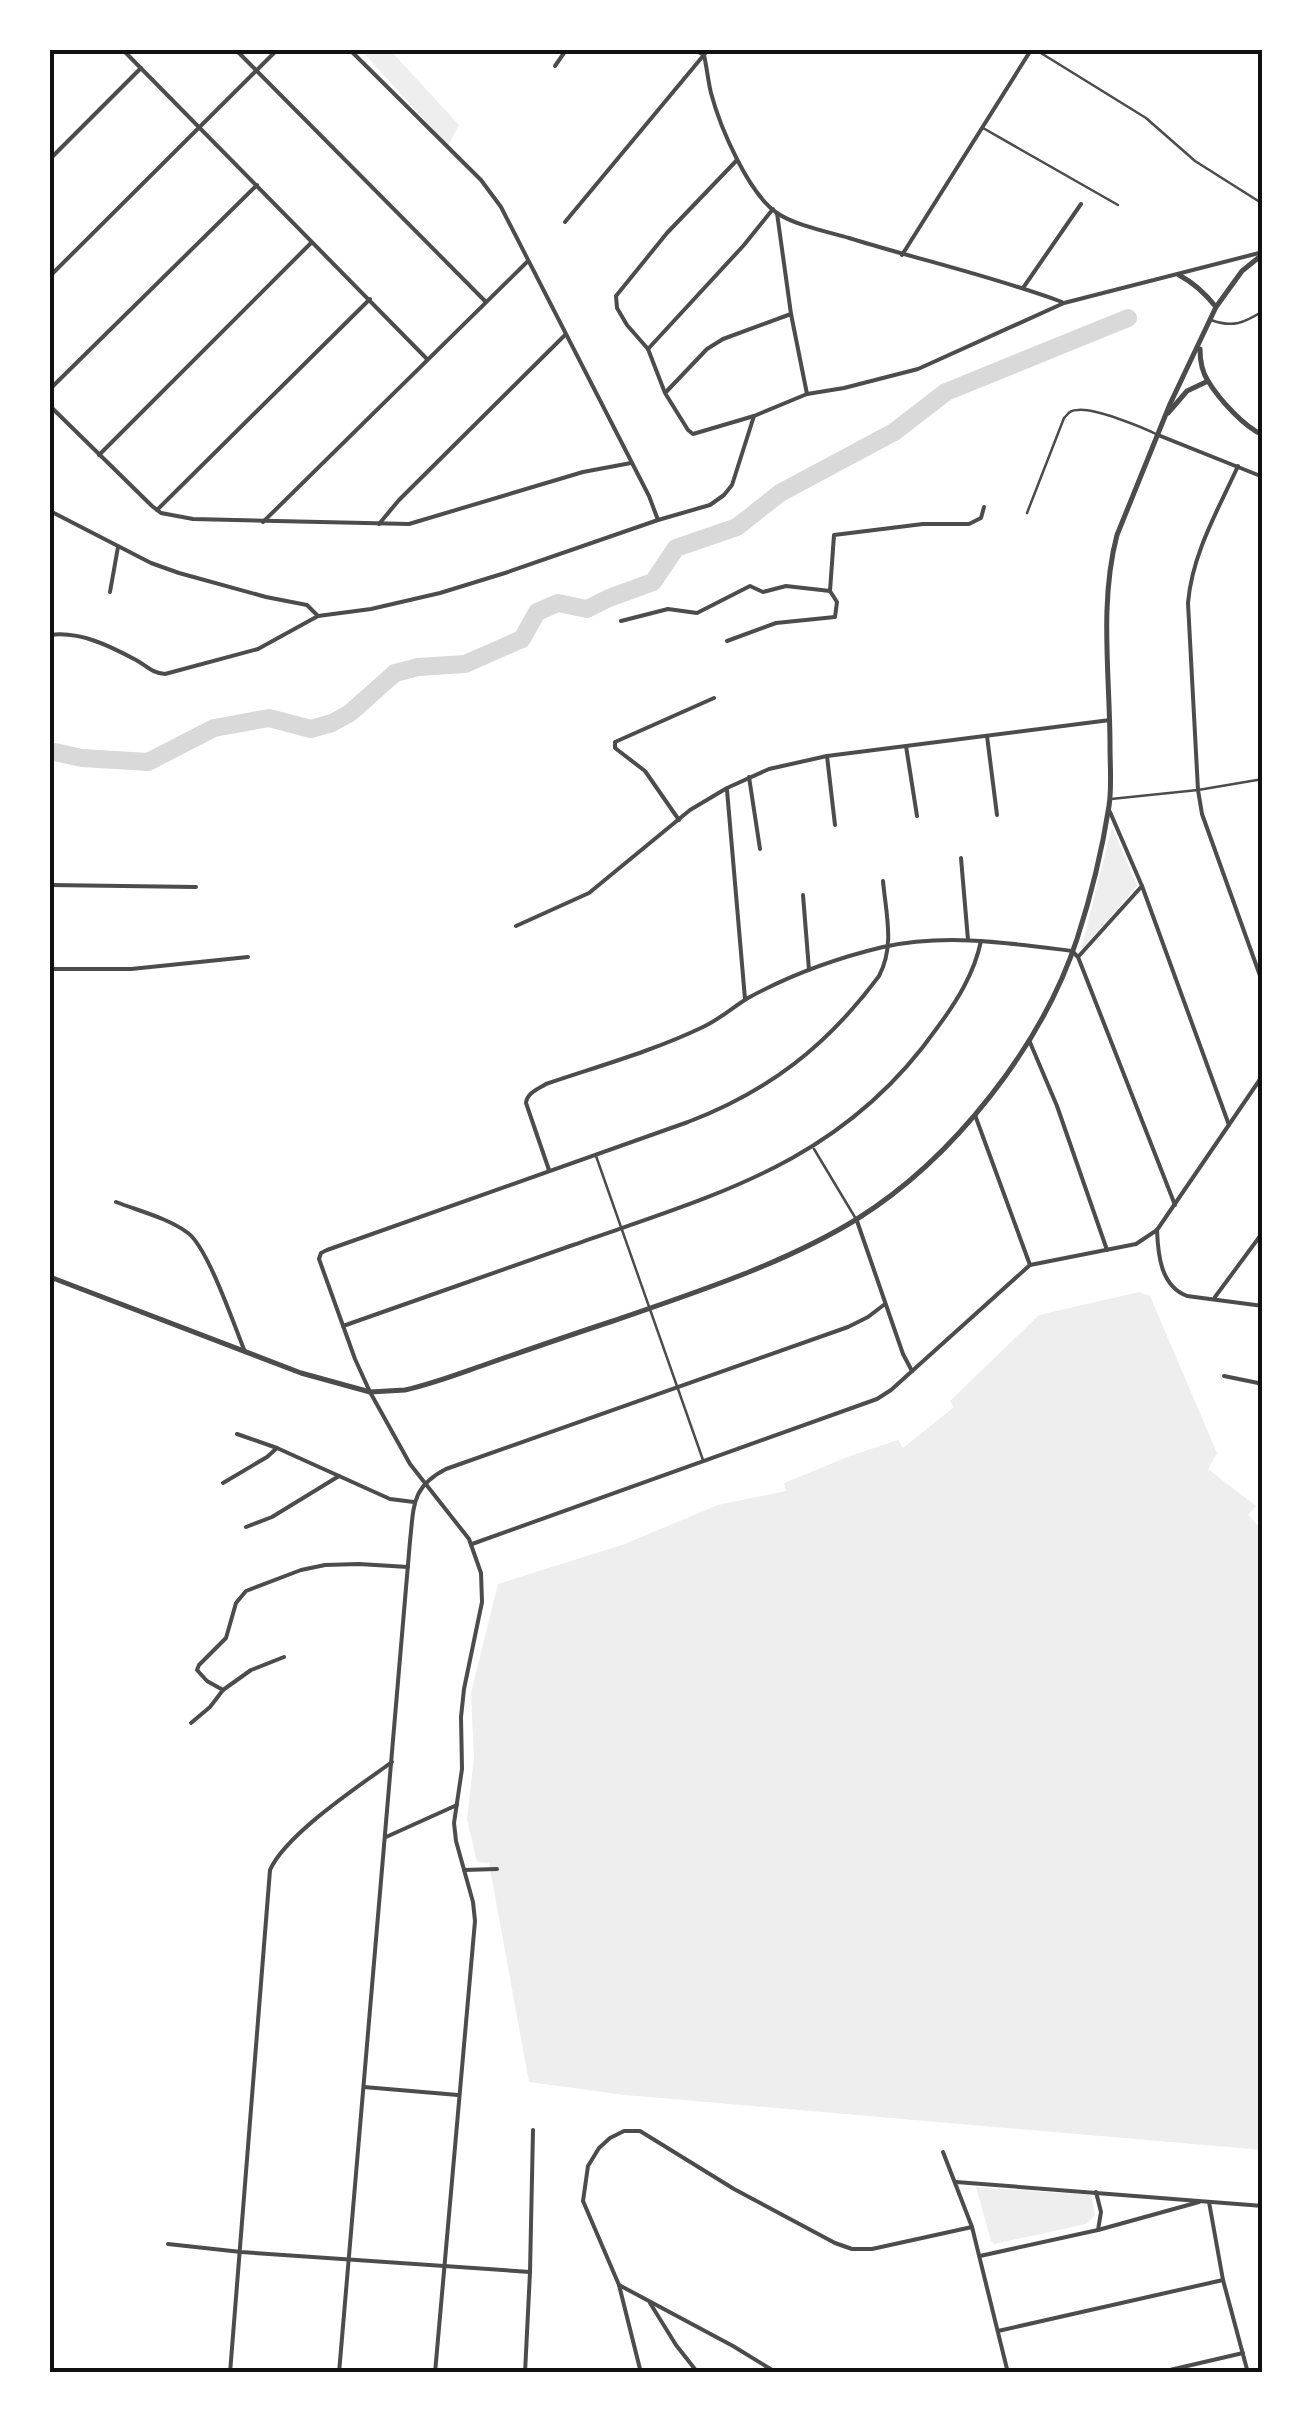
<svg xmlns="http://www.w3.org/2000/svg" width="1313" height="2423" viewBox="0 0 1313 2423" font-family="Lato,sans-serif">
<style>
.green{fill:#eee}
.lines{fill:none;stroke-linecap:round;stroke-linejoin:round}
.river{stroke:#d9d9d9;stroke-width:18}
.service{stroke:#4c4c4c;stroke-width:2.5}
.minor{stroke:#4c4c4c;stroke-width:4}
.tertiary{stroke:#4c4c4c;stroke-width:5}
.neatline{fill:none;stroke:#111;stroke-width:4}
</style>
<rect width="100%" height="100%" fill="#fff"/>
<g class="green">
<path d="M364,50h26l69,75 -11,21 -86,-95z"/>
<path d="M1112,827l25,59 -56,64z"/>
<path d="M1139,1292l11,4 67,157 -9,16 48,37 -8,9 15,16v619l-638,-55 -96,-13 -40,-219 -12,-1 -10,-43 7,-61 -3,-65 27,-109 124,-39 96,-40 68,-14 -2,-8 66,-27 48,-16 5,8 51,-41 -4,-6 89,-86z"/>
<path d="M976,2187l115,8 4,20 -9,9 -92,20 -3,-3z"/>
</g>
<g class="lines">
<path class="river" d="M50,751l32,7 66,4 66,-34 55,-10 42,11 21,-6 18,-10 45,-40 23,-6 47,-3 57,-25 15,-27 21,-9 29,6 22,-11 44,-16 23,-34 61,-21 43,-34 114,-61 52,-40 182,-74"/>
<g class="service">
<path d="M1036,50l110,68 49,43 68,43"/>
<path d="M983,128l135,77"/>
<path d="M1211,320c22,8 33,3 52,-9"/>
<path d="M1027,513l37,-95c5,-5 6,-8 14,-8 17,-2 64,17 80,25"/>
<path d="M1111,799l87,-9 65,-11"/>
<path d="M814,1149l42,70"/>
<path d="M596,1156l107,304"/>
</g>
<g class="minor">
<path d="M123,50l304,309"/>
<path d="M236,50l249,251"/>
<path d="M350,50l131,130 20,27 148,289 9,24"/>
<path d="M695,50l9,5"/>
<path d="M704,55c3,13 4,26 7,38 9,34 37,100 66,120 17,12 51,19 72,25 71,22 143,38 213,64"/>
<path d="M555,66l11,-16"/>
<path d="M50,159l91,-91"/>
<path d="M737,160l-70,73 -51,63 1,12 10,17 21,24 17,44 23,37 5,4 61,-18 53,-22 37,-6 74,-19 146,-66 199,-51"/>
<path d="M777,213l14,101 16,80"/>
<path d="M565,222l143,-172"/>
<path d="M902,255l129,-205"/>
<path d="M50,276l227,-226"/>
<path d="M1023,288l58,-84"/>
<path d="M648,349l96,-104 29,-36"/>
<path d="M50,389l207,-204"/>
<path d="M666,392l41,-43 16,-10 68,-25"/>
<path d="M50,406l102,100 9,7 32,6 216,5 174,-52 48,-9"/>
<path d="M1158,435l105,42"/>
<path d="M99,455l212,-212"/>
<path d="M1238,466c-20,44 -46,88 -50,137l10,187 4,24 61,170"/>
<path d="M157,510l213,-211"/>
<path d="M50,511l101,52 28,10 87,24 41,8 11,11"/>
<path d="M263,522l264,-260"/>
<path d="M379,524l20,-24 166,-165"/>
<path d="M110,592l8,-45"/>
<path d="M621,621l47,-12 29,4 53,-27 13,6 23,-6 44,5 4,-56 89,-11h46l12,-6 3,-11"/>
<path d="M50,635c30,-4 60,11 86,25 11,6 16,13 29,14l93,-25 60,-33 53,-7 69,-16 65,-20 153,-53 52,-15 14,-10 8,-10 22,-69"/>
<path d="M727,641l49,-18 59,-6 2,-15 -7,-11"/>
<path d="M987,736l10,79"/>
<path d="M906,746l11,70"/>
<path d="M827,756l8,69"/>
<path d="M749,777l11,72"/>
<path d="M727,790l18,209"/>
<path d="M1110,812l32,74 87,239"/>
<path d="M679,820l-34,-49 -30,-23v-6l99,-44"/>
<path d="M961,858l7,82"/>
<path d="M50,885l146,2"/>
<path d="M803,895l6,75"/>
<path d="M516,926l73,-33 101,-83 37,-22 42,-19 58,-13 283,-36"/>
<path d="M1078,957l64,-71"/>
<path d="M50,969h81l117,-12"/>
<path d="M1029,1040l28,66 50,144"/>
<path d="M975,1115l55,150"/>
<path d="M549,1170l-23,-67c1,-10 12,-14 20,-19 53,-18 107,-33 157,-57 17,-8 30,-20 45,-29 42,-23 89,-40 135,-51 63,-14 126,-4 189,4l6,6 97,248"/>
<path d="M116,1202c23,9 52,16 72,31 20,15 46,92 57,119"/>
<path d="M857,1221l46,133 9,17"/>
<path d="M1157,1230c1,26 4,56 30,66l76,10"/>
<path d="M1215,1297l48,-65"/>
<path d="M343,1326c77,-27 153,-54 230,-81 145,-51 270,-83 364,-217 20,-27 37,-54 44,-87"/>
<path d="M1224,1376l39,8"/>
<path d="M237,1434l40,14 113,51 24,3"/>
<path d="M223,1483l44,-26 10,-9"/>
<path d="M246,1527l26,-10 67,-41"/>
<path d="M472,1544l405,-145 14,-9 139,-125 106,-21 21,-14 106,-155"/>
<path d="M284,1657l-33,13 -28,20 -16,-9 -10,-11 2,-5 27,-27 10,-35 10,-12 55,-21 24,-5 34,-1 49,3"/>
<path d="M191,1723l19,-16 13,-17"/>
<path d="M386,1837l71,-32"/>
<path d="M464,1870l33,-1"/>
<path d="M364,2087l94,8"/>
<path d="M943,2152l29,75 36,146"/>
<path d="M956,2182l307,24"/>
<path d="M1096,2192l5,20 -3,18"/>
<path d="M1209,2202l14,78 25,93"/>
<path d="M168,2244l73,8 289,20"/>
<path d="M980,2256l118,-26 101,-28"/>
<path d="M619,2285l114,61 44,27"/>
<path d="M650,2303l26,42 22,28"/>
<path d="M998,2331l225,-51"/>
<path d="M230,2373l40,-503c16,-36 89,-84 122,-108"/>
<path d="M339,2373l71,-832c4,-35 1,-54 36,-72l402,-142 20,-10 17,-13"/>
<path d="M435,2373l40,-452 -2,-19 -17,-61 -2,-18 8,-54 -1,-52 3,-28 18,-87 -1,-29 -12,-34 -59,-75 -40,-72 -15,-33 -36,-100 2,-6 6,-3 361,-128c81,-31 139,-76 191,-146 16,-30 7,-62 4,-95"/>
<path d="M525,2373l5,-101 3,-142"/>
<path d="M641,2373l-22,-88 -36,-84 5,-35 11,-18 11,-10 14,-7h16l94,58 101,54 17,6h20l100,-22"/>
<path d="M1157,2373l86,-20"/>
</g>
<g class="tertiary">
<path d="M1179,275c15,8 26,18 37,32"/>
<path d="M1200,349c0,11 2,23 8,32 11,18 36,46 55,54"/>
<path d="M1168,413l19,-22 21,-10"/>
<path d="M50,1277l251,96 69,19 35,-2c27,-6 53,-16 79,-25 43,-15 86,-30 129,-44 81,-28 171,-57 244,-102 96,-60 185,-173 220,-280 14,-43 25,-88 32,-133 3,-19 1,-40 1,-60 0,-69 -11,-143 7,-211l53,-131 46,-97 26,-36 21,-17"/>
</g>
</g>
<rect width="1313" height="2423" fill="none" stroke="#ffffff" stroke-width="105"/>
<rect x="52" y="52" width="1208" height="2318" class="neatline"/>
</svg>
